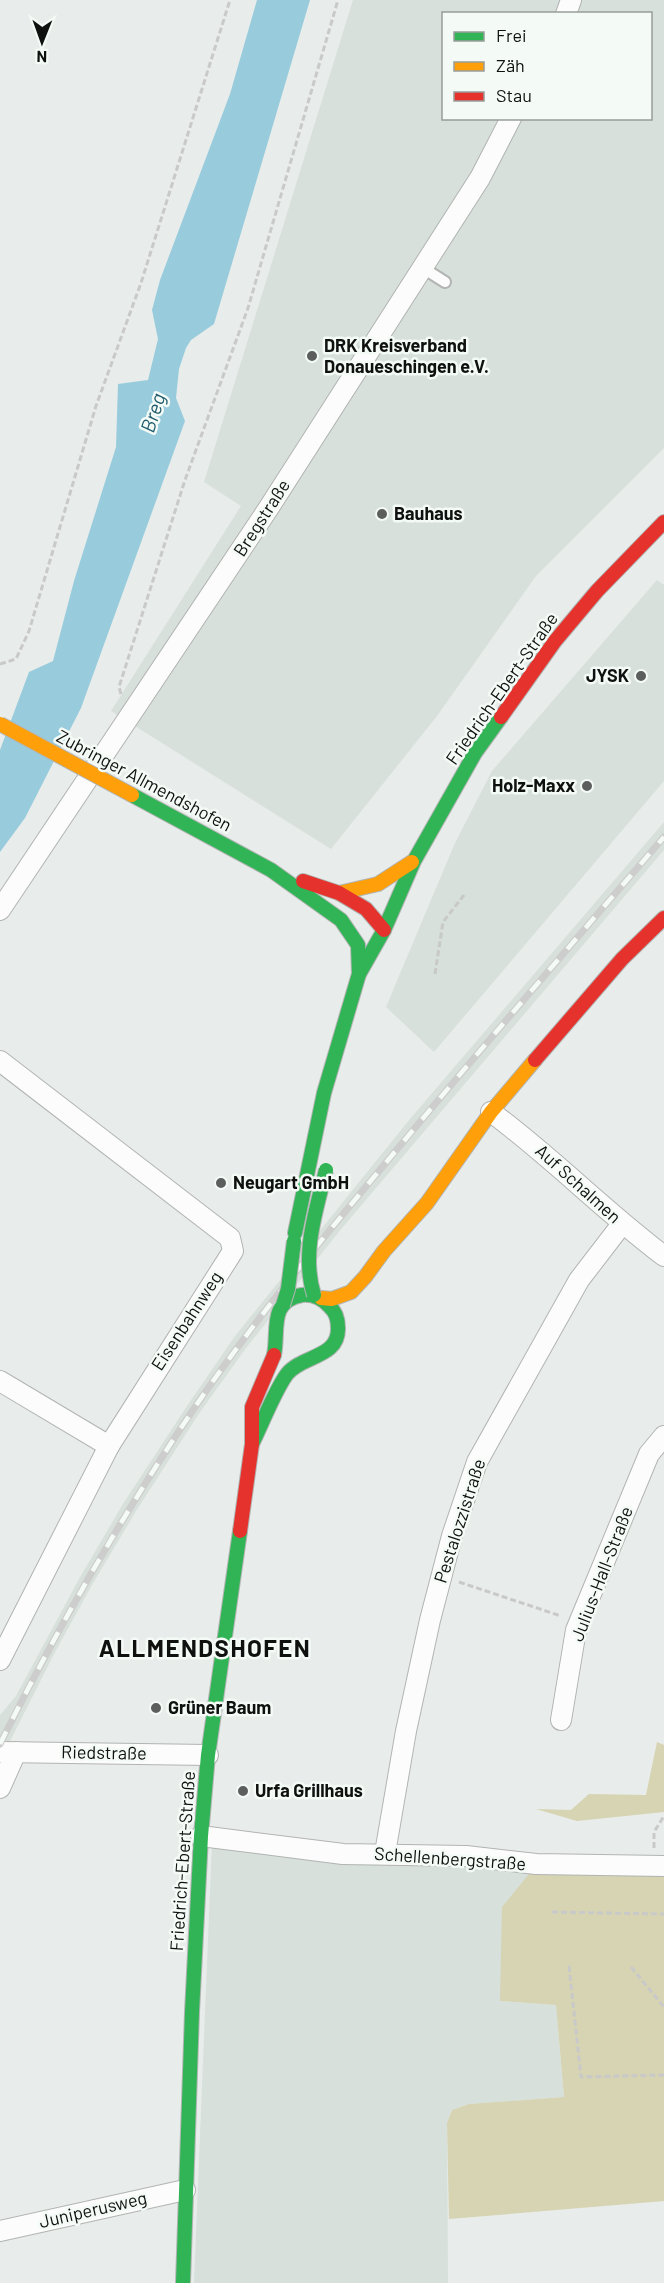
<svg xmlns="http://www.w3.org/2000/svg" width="664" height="2283" viewBox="0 0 664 2283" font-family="Barlow,sans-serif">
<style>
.built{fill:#d7e0db;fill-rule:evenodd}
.green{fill:#d6d4b2}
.water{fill:#98ccdd}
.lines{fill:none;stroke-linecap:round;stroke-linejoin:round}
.lane-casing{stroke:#b1b4b2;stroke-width:14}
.street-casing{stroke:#b1b4b2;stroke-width:22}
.fast-casing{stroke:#b1b4b2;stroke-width:16}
.slow-casing{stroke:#b1b4b2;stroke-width:16}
.jam-casing{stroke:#b1b4b2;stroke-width:16}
.path{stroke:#c8c9c8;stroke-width:3;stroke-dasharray:6 3;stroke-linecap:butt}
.lane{stroke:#fcfcfc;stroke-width:10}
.street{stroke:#fcfcfc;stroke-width:20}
.fast{stroke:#30b455;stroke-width:14}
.slow{stroke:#ff9f0a;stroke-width:14}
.jam{stroke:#e5322d;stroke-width:14}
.rail-casing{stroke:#cdcdcd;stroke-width:7}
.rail{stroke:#f4fbf7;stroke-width:4.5;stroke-dasharray:14;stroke-linecap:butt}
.fast-bridge-casing{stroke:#b1b4b2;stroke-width:16;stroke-linecap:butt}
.slow-bridge-casing{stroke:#b1b4b2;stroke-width:16;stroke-linecap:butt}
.fast-bridge{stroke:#30b455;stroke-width:14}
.slow-bridge{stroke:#ff9f0a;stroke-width:14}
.poi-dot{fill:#5b5e5c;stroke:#f4fbf7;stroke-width:2}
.labels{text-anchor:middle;stroke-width:5;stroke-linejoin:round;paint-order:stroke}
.poi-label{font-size:18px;font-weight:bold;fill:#0f1110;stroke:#f4fbf7;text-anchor:start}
.street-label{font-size:18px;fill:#0f1110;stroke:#f4fbf7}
.water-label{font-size:20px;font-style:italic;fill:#205c6e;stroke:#f4fbf7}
.district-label{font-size:24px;font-weight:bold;letter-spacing:1.5px;fill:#0f1110;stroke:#f4fbf7}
</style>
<rect width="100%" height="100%" fill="#e8ecea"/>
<g class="built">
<path d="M353,0h311v448l-128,128 -99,140 -106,133 -220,-138 130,-205 -37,-24zM444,14h206v104h-206z"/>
<path d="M657,580l7,5v196l-230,271 -48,-45 69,-164 37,-72z"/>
<path d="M664,822v28l-322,378 -96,120 -48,67 -62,96 -44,74 -37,67 -55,109v-46l16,-19 63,-117 44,-75 64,-98 48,-70 175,-217z"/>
<path d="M212,1842l321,27 -33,132 56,4 8,92 -95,7 -17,6 -5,13 1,160h-254z"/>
</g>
<g class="green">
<path d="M657,1742l7,3v67l-87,9 -41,-12 35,1 18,-16 57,1z"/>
<path d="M533,1869l131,1v331l-215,18 -2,-96 5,-13 17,-6 95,-7 -8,-92 -56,-4 2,-94z"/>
</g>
<path class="water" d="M257,0h53l-96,324 -23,16 -5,8 -7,21 -3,29 9,23 -104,287 -56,110 -25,34v-102l29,-78 24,-11 21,-80 42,-134 2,-63 30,-4 10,-41 -6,-29 8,-30 70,-186z"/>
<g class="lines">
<g class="lane-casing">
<path id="lane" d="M423,268l22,14"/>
</g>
<g class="street-casing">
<g id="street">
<path d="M566,14l5,-14"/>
<path d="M0,910l268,-401 212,-331 31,-60"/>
<path d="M0,1061l230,177 3,13 -124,195 -109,214"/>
<path d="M491,1112c61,45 113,99 173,144"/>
<path d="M0,1381l109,65"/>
<path d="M561,1720l15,-90 73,-176 15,-18"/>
<path d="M0,1752l208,3"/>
<path d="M0,1788l16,-36"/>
<path d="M201,1836l142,18 123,2 70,8 128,2"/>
<path d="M385,1853l21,-122 24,-111 22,-84 25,-74 102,-182 43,-56"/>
<path d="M0,2231l185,-41"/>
</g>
</g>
<g class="fast-casing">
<g id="fast">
<path d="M132,795l139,75 70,50 17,25 1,29"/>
<path d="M295,1233l29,-140 35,-119 25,-44 30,-69 61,-108 26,-36"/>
<path d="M252,1444c10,-20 23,-54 35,-70 15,-19 52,-16 51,-46 0,-8 -2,-16 -8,-21 -7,-8 -17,-13 -28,-12 -34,6 -23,37 -28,60"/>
<path d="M183,2283l9,-271 9,-176 7,-81 32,-224"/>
</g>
</g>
<g class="slow-casing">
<g id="slow">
<path d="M339,893l39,-9 34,-22"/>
<path d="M321,1298l11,1 19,-7 14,-15 19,-26 43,-48 64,-91 44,-52"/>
</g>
</g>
<g class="jam-casing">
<g id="jam">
<path d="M501,717l54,-76 42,-50 67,-69"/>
<path d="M303,881l36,12 27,16 18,21"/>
<path d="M535,1060l87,-101 42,-41"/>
<path d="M240,1531l12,-87v-37l22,-52"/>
</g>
</g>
<g class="path">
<path d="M0,664l16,-5 13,-28 67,-225 45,-123 89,-283"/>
<path d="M121,694l-2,-7 66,-207 63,-172 90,-308"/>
<path d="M435,974l8,-52 21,-27"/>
<path d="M459,1582l102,34"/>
<path d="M654,1848v-16l10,-16"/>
<path d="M552,1912l112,2"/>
<path d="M569,1966l12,111 83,-2"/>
<path d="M631,1967l33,40"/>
</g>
<use href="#lane" class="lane"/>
<use href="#street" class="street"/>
<use href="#fast" class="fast"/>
<use href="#slow" class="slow"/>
<use href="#jam" class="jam"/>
<g class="rail-casing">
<path id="rail" d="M0,1744c57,-115 121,-227 193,-334 58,-86 125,-166 191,-245 92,-111 186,-219 280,-328"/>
</g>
<use href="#rail" class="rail"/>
<g class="fast-bridge-casing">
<g id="fast-bridge">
<path d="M314,1295c-13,-41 2,-84 12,-125"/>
<path d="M283,1305l5,-16 6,-48"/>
</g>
</g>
<g class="slow-bridge-casing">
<path id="slow-bridge" d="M0,724l132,71"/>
</g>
<use href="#fast-bridge" class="fast-bridge"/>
<use href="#slow-bridge" class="slow-bridge"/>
</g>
<g class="poi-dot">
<circle cx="312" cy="356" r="6"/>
<circle cx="382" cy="514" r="6"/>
<circle cx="641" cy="676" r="6"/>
<circle cx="587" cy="786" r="6"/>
<circle cx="221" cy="1183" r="6"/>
<circle cx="156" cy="1708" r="6"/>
<circle cx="243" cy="1791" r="6"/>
</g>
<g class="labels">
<g class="poi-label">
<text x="324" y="352">DRK Kreisverband<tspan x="324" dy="21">Donaueschingen e.V.</tspan></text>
<text x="394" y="520">Bauhaus</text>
<text x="629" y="682" text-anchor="end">JYSK</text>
<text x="575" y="792" text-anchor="end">Holz-Maxx</text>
<text x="233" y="1189">Neugart GmbH</text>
<text x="168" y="1714">Grüner Baum</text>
<text x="255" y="1797">Urfa Grillhaus</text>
</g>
<g class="street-label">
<text transform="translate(262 518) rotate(-57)" y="6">Bregstraße</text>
<text transform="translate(502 689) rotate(-55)" y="6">Friedrich-Ebert-Straße</text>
<text transform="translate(144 781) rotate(28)" y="6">Zubringer Allmendshofen</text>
<text transform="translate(578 1184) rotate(42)" y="6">Auf Schalmen</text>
<text transform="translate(187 1321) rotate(-57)" y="6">Eisenbahnweg</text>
<text transform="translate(460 1521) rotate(-72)" y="6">Pestalozzistraße</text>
<text transform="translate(602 1574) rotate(-69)" y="6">Julius-Hall-Straße</text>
<text transform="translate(104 1753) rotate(1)" y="6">Riedstraße</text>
<text transform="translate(450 1859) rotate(4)" y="6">Schellenbergstraße</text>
<text transform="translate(183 1861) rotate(-86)" y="6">Friedrich-Ebert-Straße</text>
<text transform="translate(93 2210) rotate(-13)" y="6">Juniperusweg</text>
</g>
<g class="water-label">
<text transform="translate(153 413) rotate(-72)" y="7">Breg</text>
</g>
<g class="district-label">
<text x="205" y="1657">ALLMENDSHOFEN</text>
</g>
</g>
<rect x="442" y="12" width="210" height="108" fill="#f4fbf7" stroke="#989d9b" stroke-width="1.5"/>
<rect x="454" y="32" width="30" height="9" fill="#30b455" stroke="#989d9b" stroke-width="1.5"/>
<text x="496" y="42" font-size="18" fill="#0f1110">Frei</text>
<rect x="454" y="62" width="30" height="9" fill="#ff9f0a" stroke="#989d9b" stroke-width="1.5"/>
<text x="496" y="72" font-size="18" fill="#0f1110">Zäh</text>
<rect x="454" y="92" width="30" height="9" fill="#e5322d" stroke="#989d9b" stroke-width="1.5"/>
<text x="496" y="102" font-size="18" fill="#0f1110">Stau</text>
<g transform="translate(42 42) rotate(181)" stroke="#f4fbf7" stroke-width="4.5" paint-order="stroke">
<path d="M0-4.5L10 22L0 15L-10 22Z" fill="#0f1110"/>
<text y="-9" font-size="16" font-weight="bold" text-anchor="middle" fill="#0f1110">N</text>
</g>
</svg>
